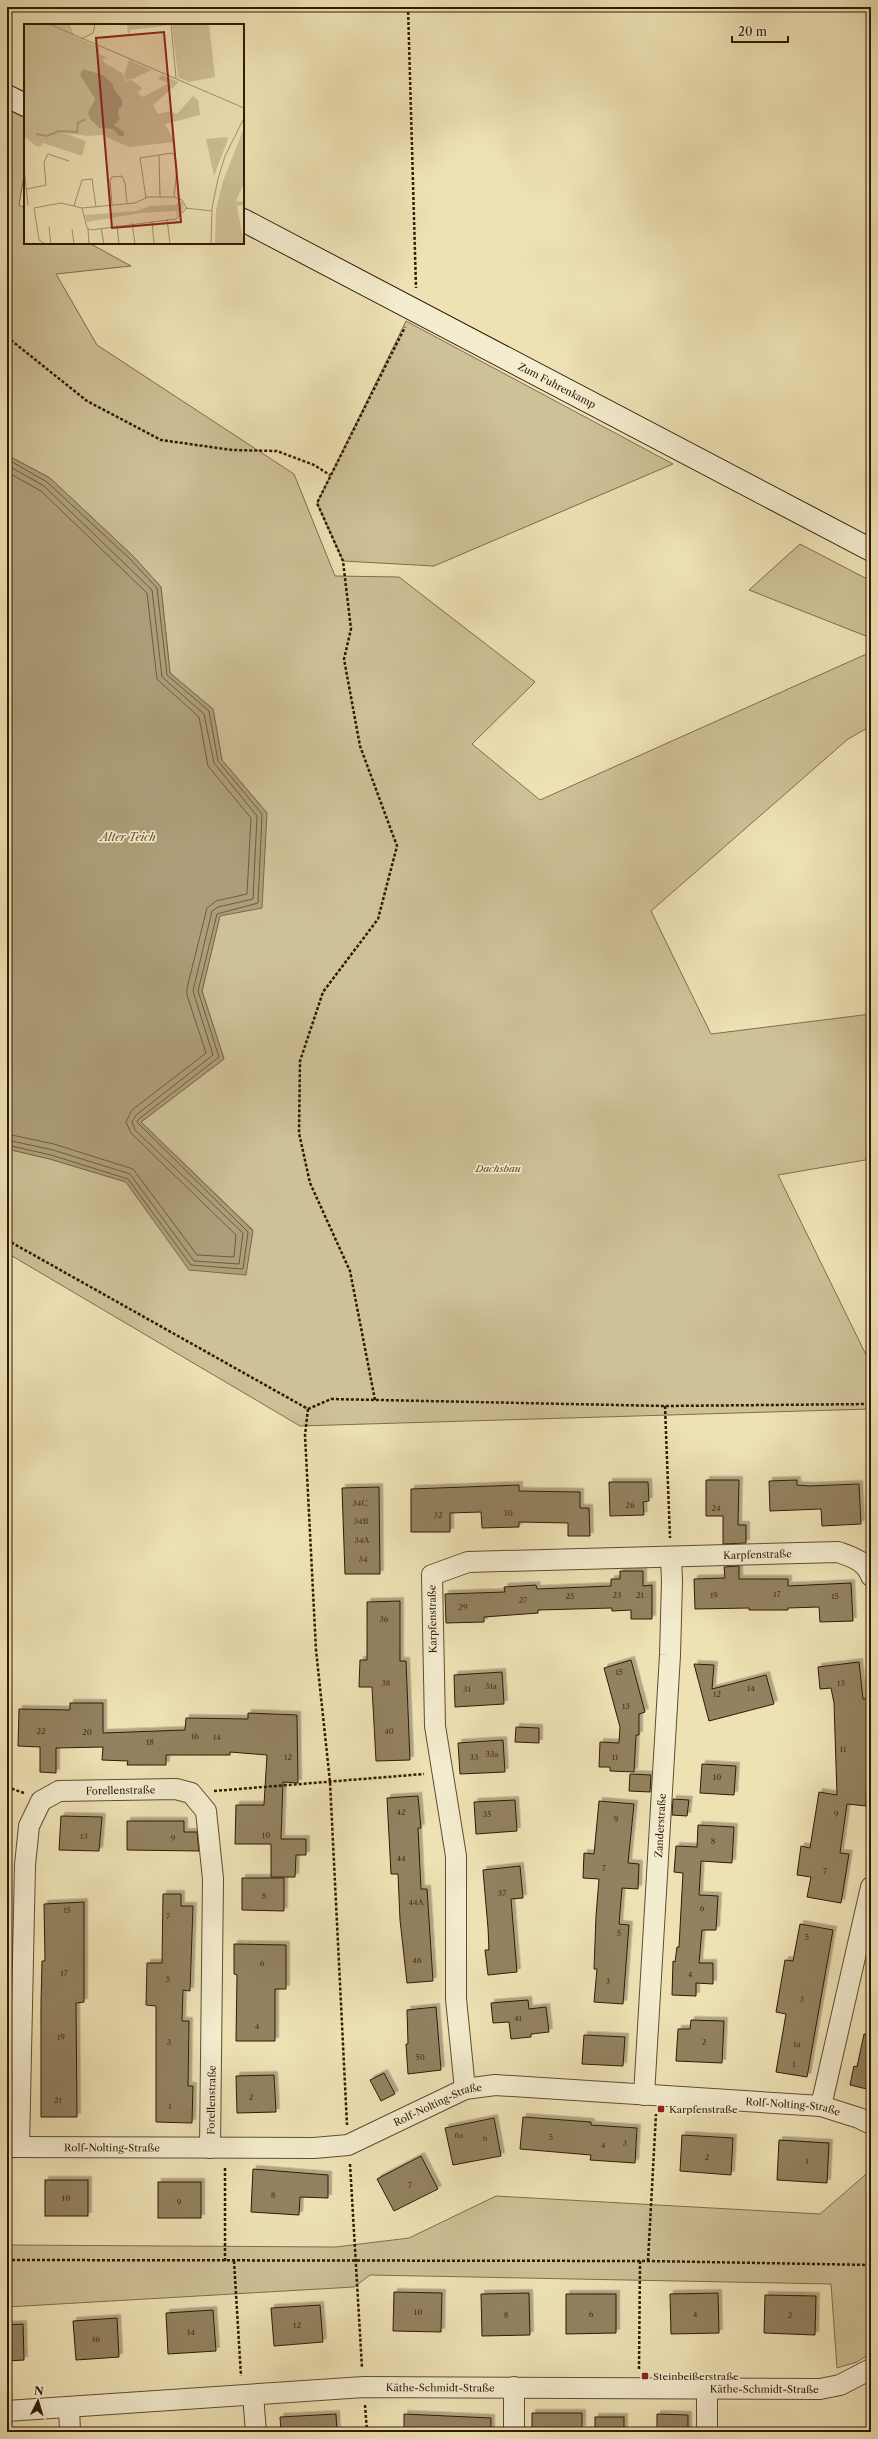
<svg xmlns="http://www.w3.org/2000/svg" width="878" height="2439" viewBox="0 0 878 2439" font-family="'Libre Caslon Text',serif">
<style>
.green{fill:#cec097;stroke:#7f6d4e}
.water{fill:#ad9e79;stroke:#7b694a}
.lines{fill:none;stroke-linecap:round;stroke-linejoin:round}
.shore{stroke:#6e5c3e;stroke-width:1}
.building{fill:#938260;stroke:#301a04;filter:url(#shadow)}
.street-casing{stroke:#604c30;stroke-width:22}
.secondary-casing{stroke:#301a04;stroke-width:24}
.path{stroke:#301a04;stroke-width:2.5;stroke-dasharray:3 2;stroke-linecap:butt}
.street{stroke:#f4eccf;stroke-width:20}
.secondary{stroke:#f4eccf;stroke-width:22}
.poi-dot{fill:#8f2418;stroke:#f4eccf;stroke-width:1.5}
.labels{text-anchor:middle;stroke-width:3.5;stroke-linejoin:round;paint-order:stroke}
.number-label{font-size:8px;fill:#49341b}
.street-label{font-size:10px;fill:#301a04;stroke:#f4eccf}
.park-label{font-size:10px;font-style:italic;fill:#5f4c30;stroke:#f4eccf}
.poi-label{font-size:10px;fill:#301a04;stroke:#f4eccf;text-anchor:start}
.water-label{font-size:11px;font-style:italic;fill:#624f33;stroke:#f4eccf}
.inset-river{fill:none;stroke:#ad9e79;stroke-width:2}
.inset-road{fill:none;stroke:#a2926e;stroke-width:1}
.view{fill:#8f2418;fill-opacity:0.15;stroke:#8f2418;stroke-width:2}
.inset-edge{fill:none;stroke:#301a04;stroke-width:2}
</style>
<defs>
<filter id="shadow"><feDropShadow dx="3.5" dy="-3.5" stdDeviation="0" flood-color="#0004"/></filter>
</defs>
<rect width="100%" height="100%" fill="#eee2b5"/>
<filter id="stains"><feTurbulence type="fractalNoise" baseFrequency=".005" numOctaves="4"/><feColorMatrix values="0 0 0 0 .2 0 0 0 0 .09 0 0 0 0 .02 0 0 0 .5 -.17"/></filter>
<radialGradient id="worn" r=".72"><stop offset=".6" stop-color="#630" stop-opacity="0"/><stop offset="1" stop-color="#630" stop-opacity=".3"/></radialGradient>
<g class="green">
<path d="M7,103l18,9v58l-6,35 6,3v35h64l42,23 -75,8 41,71 197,129 41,102 64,1 136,105 -63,62 68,56 331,-148v74l-23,13 -197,172 60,123 160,-20v145l-93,16 93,190v44l-571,17 -293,-173v-104l43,10 76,23 63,87 64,-39 -112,-108 83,-63 -22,-68 18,-76 47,-102 -45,-53 -9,-51 -43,-36 -9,-86 -27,-30 -84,-79 -43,-23z"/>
<path d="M406,321l267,143 -239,102 -91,-5 -26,-58z"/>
<path d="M800,544l71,37v57l-122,-48z"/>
<path d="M871,2170v183l-14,9 -20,6 -6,-84 -461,-9 -16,12 -347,20v-62l329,2 73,-9 87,-42 324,18z"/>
</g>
<path class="water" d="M7,455l43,23 84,79 27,30 9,86 43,36 9,51 45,53 -5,95 -42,8 -18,75 22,68 -83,63 112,109 -7,44 -57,-5 -63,-88 -76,-23 -43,-10z"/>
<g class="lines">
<g class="shore">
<path d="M7,459l40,23 84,78 26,28 10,87 42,36 9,50 44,53 -4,89 -41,11 -19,77 21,66 -80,62 -2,3 111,110 -5,37 -52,-4 -63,-86 -77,-24 -44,-10"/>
<path d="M7,465l37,21 108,104 10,87 42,37 10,49 43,53 -4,83 -35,8 -6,4 -19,80 20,64 -77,60 -4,7 3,8 108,103 -4,31 -45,-3 -64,-87 -77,-24 -46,-10"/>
<path d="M7,472l34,19 106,102 10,86 42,38 9,49 43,52 -4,76 -31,7 -9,7 -20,80v7l19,58 -74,57 -6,12 5,11 105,102 -2,22 -37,-2 -64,-86 -79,-25 -47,-10"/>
</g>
</g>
<g class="building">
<path d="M706,1480h33l-1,45h8v18l-23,1v-28h-17z"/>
<path d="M797,1480v5l12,1 50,-2 2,40 -39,2 -1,-17 -51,2 -1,-30z"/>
<path d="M609,1482h39l1,19 -6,1 1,13 -34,1z"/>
<path d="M519,1485v6l61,1v16h9l1,28h-22v-13l-49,-1v5l-37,1 -1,-16 -31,1v19h-39v-43z"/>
<path d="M379,1487l1,87h-35l-3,-86z"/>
<path d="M739,1566v13h49v7l63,-3 2,38 -33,1 -1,-15 -31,1v2h-39v-2l-54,1 -1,-30 31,-1 -1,-11z"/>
<path d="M620,1571h23v15l9,-1v34h-21v-9l-19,1v-3l-74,2v3l-54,4v5l-38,1 -1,-29 60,-2 -1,-5 32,-2 1,4 74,-3v-7h9z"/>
<path d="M400,1601v60h6l4,99 -34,1 -4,-74h-13l1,-27h7v-58z"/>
<path d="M631,1660l14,52 -6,2v21h-3l-2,37 -24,-1v-4h-11l1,-25 19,1 1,-16 -16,-59z"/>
<path d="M859,1662l4,37 8,-1v65h-4l-1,43 -19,-2 -7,49 9,1 -8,49 -34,-6 4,-20 -14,-2 4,-29 9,2 9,-56 18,3 -3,-92 -3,-15 -11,1 -2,-22z"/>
<path d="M694,1664l20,1 -2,24 54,-14 8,29 -65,17z"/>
<path d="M502,1672l2,32 -49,3 -1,-32z"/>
<path d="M70,1703h33v30l82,-3 1,-12 62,1v-6l49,2 1,68 -15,-1 -2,57h25v16h-10l-1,22h-24v-33h-36l1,-39h28l3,-50 -37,-3v3h-64v10h-39l1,-4 -26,-1 1,-13 -47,1v25l-16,-1v-25l-22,-1 1,-37 51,1z"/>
<path d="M516,1727l23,1v15l-24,-1z"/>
<path d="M503,1740l2,32 -45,2 -2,-31z"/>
<path d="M702,1764l34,2 -2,29 -34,-2z"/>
<path d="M630,1774l21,1 -1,17 -21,-1z"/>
<path d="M418,1796l3,32h-3l3,61h6l6,92 -26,2 -7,-63 -2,-46h-7l-4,-76z"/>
<path d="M673,1799l16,1 -2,16 -15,-1z"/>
<path d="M515,1800l2,31 -41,3 -2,-32z"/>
<path d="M599,1801l35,3 -6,59 11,1 -1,25 -16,-1 -3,36 10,1 -6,79 -29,-2 3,-33h-3l2,-53 3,-37 -16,-1 1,-25 10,1z"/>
<path d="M61,1816l41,1 -3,34 -40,-1z"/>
<path d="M127,1821h57v11h13l2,19 -72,-1z"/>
<path d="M698,1825l36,2 -2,36 -31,-2 -2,34 19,1 -2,34h-14l-3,33h14v21l-17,-1v13l-24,-1 1,-34 2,1 2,-15h2l4,-74 -9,-1 2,-26 21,1z"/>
<path d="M520,1866l3,32 -12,1 6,73 -29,3 -3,-25h4l-1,-22 -5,-58z"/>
<path d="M242,1878h42v33l-42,-1z"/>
<path d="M163,1894h18v12h12l-3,85 -7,-1 -1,31h7l-1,65h5l-1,37 -36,-1v-116l-10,-1 1,-42h15z"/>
<path d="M84,1902v100l-8,1 1,114h-36v-114l1,-42h3l-1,-57z"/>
<path d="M800,1924l33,6 -26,147 -31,-5 10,-58 -10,-2 9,-52 8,1z"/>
<path d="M234,1944l52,1v44h-11v52h-39l1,-66 -3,-1z"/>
<path d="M528,2000l1,9 17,-2 3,25 -18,2v3l-20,2 -2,-17 -16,1 -2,-20z"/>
<path d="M436,2007l5,63 -33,4 -2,-30h2l-1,-34z"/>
<path d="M691,2020l33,1 -2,42 -46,-2 2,-32h12z"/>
<path d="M864,2034l7,1v55l-21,-5 4,-19 3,1z"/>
<path d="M584,2035l41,2 -2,29 -41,-2z"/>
<path d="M384,2073l11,21 -14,7 -11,-21z"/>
<path d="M274,2075l2,37 -39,1 -1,-37z"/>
<path d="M523,2117l68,5v3l46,3 -2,35 -45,-3 1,-5 -71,-6z"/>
<path d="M494,2118l7,38 -48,9 -8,-37z"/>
<path d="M682,2135l51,3 -2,37 -51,-4z"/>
<path d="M779,2140l50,3 -2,40 -50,-3z"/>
<path d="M421,2156l17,33 -44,22 -17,-32z"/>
<path d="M253,2169l75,6v23l-28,-1 -1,18 -48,-3z"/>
<rect x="45" y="2180" width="43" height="36"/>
<rect x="158" y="2182" width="43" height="36"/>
<path d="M394,2292l48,1 -1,39 -48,-1z"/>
<path d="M529,2293l1,42 -48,1 -1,-42z"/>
<path d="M718,2293l1,40 -48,1 -1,-40z"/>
<path d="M566,2294h50v39l-50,1z"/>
<path d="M765,2295l51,1 -1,39 -51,-2z"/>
<path d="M320,2305l3,37 -49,4 -3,-38z"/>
<path d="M213,2310l3,41 -48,3 -2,-41z"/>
<path d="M117,2318l2,39 -43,3 -3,-39z"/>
<path d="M23,2324l1,36 -17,1v-36z"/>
<path d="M532,2413h50v16h-17v3h-33z"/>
<path d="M336,2414l1,18h-56l-1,-15z"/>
<path d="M404,2414l87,4v14h-87z"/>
<path d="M657,2414l31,1v17h-31z"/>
<rect x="595" y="2417" width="29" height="15"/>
</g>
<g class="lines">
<g class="street-casing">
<g id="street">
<path id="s1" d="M465,2089l-9,-90v-143l-21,-130 -3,-151 36,-13 370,-10c14,5 28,9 33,24"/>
<path id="s2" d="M644,2095l26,-440 2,-74 -1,-24"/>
<path d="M821,2106l50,-219"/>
<path id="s3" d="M7,2147l307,1 34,-3 117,-56 30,-4 326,21 38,12 12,6"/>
<path id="s4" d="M19,2147l6,-282 4,-39 12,-25 18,-10 117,-2 15,4 15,18 7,68 -3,269"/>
<path d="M514,2387v45"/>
<path d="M253,2395l3,37"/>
<path d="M69,2407l1,25"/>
<path id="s5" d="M7,2411l357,-24 456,2 20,-4 31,-16"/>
<path d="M707,2432v-43"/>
</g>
</g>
<g class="secondary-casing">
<g id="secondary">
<path d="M7,96l18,9"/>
<path id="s6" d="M243,220l628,330"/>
</g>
</g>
<g class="path">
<path d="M408,7l8,281"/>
<path d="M7,337l80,64 74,39 71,10 45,1 37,14 16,10"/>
<path d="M7,1240l301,169"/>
<path d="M375,1400l-25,-129 -40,-88 -11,-50 1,-72 23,-69 55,-73 19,-73 -37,-100 -16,-87 7,-30 -8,-68 -26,-58 88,-176"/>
<path d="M665,1406l5,132"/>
<path d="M308,1409l-3,26 11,215 14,132 17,343"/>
<path d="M308,1409l23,-10 334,7 206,-2"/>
<path d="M7,1787l17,6"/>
<path d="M214,1791l210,-17"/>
<path d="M350,2164l12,204"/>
<path d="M7,2260l641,1 223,4"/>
<path d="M225,2261v-95"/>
<path d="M234,2261l7,115"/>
<path d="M648,2261l8,-147"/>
<path d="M639,2369l1,-108"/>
<path d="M365,2405l2,27"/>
</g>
<use href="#street" class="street"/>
<use href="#secondary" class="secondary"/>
</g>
<g class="poi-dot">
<rect x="657" y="2105" width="8" height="8" rx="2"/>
<rect x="641" y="2372" width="8" height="8" rx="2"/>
</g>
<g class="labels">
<g class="number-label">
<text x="360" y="1506">34C</text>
<text x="630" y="1508">26</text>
<text x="716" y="1511">24</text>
<text x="508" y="1516">30</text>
<text x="438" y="1518">32</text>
<text x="361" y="1524">34B</text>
<text x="362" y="1543">34A</text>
<text x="363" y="1562">34</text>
<text x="777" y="1597">17</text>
<text x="617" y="1598">23</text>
<text x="640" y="1598">21</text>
<text x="714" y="1598">19</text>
<text x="570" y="1599">25</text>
<text x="835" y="1599">15</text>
<text x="523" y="1603">27</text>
<text x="463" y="1610">29</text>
<text x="384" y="1622">36</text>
<text x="619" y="1675">15</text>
<text x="386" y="1686">38</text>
<text x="841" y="1686">13</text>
<text x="491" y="1689">31a</text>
<text x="751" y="1691">14</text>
<text x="467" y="1692">31</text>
<text x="717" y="1697">12</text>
<text x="626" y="1709">13</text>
<text x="41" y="1734">22</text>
<text x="389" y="1734">40</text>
<text x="87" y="1735">20</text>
<text x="195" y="1739">16</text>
<text x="217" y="1740">14</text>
<text x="150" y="1745">18</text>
<text x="843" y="1752">11</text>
<text x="492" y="1757">33a</text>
<text x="288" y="1760">12</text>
<text x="474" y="1760">33</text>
<text x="615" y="1760">11</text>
<text x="717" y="1780">10</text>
<text x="401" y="1815">42</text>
<text x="487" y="1817">35</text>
<text x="836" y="1817">9</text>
<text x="616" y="1822">9</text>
<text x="266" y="1838">10</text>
<text x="84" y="1839">13</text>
<text x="173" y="1841">9</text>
<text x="713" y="1844">8</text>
<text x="401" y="1861">44</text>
<text x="604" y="1871">7</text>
<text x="825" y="1874">7</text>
<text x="502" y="1896">37</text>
<text x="264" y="1899">8</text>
<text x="416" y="1905">44A</text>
<text x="702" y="1911">6</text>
<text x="67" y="1913">15</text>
<text x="168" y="1919">7</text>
<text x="619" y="1936">5</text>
<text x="807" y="1940">5</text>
<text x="417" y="1963">46</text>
<text x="262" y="1966">6</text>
<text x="64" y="1976">17</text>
<text x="690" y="1977">4</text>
<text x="168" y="1982">5</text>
<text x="608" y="1984">3</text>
<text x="802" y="2002">3</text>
<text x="518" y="2021">41</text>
<text x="257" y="2029">4</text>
<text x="61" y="2040">19</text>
<text x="169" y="2045">3</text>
<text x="704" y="2045">2</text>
<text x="797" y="2047">1a</text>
<text x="420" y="2060">50</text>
<text x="794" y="2067">1</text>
<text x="251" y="2100">2</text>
<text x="58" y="2103">21</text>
<text x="170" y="2109">1</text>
<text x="459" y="2138">6a</text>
<text x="551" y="2140">5</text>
<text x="485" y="2141">6</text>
<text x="625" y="2146">3</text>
<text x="603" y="2148">4</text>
<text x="707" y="2160">2</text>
<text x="807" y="2164">1</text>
<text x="410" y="2188">7</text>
<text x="273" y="2198">8</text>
<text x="66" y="2201">10</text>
<text x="179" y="2205">9</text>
<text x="418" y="2315">10</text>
<text x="591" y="2317">6</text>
<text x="695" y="2317">4</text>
<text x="506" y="2318">8</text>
<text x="790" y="2318">2</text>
<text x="297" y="2328">12</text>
<text x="191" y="2335">14</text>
<text x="96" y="2342">16</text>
</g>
<g class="street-label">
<text dy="4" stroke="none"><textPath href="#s6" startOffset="355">Zum Fuhrenkamp</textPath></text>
<text dy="4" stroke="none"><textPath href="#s1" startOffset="844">Karpfenstraße</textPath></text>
<text transform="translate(432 1619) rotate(-91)" y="4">Karpfenstraße</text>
<text dy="4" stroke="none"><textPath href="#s4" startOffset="431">Forellenstraße</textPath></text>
<text dy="4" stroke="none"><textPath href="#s2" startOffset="270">Zanderstraße</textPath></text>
<text transform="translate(211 2100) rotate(-89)" y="4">Forellenstraße</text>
<text dy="4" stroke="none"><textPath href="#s3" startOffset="440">Rolf-Nolting-Straße</textPath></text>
<text dy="4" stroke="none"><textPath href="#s3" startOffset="800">Rolf-Nolting-Straße</textPath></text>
<text dy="4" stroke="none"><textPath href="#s3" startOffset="105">Rolf-Nolting-Straße</textPath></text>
<text dy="4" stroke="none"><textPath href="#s5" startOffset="434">Käthe-Schmidt-Straße</textPath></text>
<text dy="4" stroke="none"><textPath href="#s5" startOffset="758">Käthe-Schmidt-Straße</textPath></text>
</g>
<g class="park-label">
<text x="498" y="1172">Dachsbau</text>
</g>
<g class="poi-label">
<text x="669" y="2113">Karpfenstraße</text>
<text x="653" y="2380">Steinbeißerstraße</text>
</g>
<g class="water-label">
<text x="128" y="841">Alter Teich</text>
</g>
</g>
<g transform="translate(24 24)">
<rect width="220" height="220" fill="#eee2b5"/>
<path d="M0,0h46l4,12 25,11v7l9,4 -6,1 4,5 16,9 4,8 5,-1 11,8 -4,5 5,4 26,-14 -11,-4 4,-4 17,7 -26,23 5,9 13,-3 6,3 16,-18 5,4 2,15 -35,9 10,18 -46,5 -27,-12 -14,1 -24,-3 22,8 -4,15 -39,-13 -3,4 -4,-1 -12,-10zM56,51l42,25v7l-3,1 -5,17 10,7 -5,4 -5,-7 -15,-1 -10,-10 -1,-6 7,-13zM103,0h43v1l-39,5 -3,5zM148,0h37l6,53 -26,5 -11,-5zM105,36l22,10 -18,9 -7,1 -2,-5zM220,104v55l-8,18 8,1v3l-7,1 7,38h-29l1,-34 7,-29zM203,113l1,2 -14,37 -8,-37zM157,177l3,4 -1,6 -6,6 -1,-6 -36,2 -53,9 -3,-7 53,-4 12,-5 26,-1z" fill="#cec097" fill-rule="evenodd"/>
<path d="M59,45l20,6 9,8 2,6 8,11v7l-3,1 -1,6 2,5 -6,6 10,7v4h-5l-6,-7 -14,-1 -10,-10 -1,-6 7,-13 -15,-24z" fill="#ad9e79"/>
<path class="inset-river" d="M12,110l11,2 12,-5 18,1 1,-9 8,-4"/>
<path class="inset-road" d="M25,0l195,84M147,0l5,54M57,15l12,-6 2,-9M135,131l1,42M0,144l4,37M3,165l19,-4 -2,-23 4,-8 21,7M122,174l-6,-40 32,-5 3,3 2,13 -3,28M88,181l-2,-25 2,-3 10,-1 3,7 2,21M50,182l8,-26 10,-1 4,28M10,184l27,-5 21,5 53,-5 13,-6h26l8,3 4,7M10,184l5,32 6,4M58,184l5,20 4,2 85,-11 10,-10M164,184h-3l27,3M143,195l3,25M128,197l2,23M108,199l3,21M93,201l2,19M25,203l2,17M77,204l3,16M48,205l2,15M64,205l1,15M187,220l1,-36 6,-29 7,-23 19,-38"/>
<path class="view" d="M140,8l17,190 -69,6 -16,-190z"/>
<rect width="220" height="220" class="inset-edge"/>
</g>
<rect width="878" height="2439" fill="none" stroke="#eee2b5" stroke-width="24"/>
<rect x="8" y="8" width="862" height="2423" fill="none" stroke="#301a04" stroke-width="2"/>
<rect x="12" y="12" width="854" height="2415" fill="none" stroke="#301a04"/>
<g transform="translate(38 2401) rotate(5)" stroke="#f4eccf" stroke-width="3" paint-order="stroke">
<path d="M0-3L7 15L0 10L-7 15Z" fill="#301a04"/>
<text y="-6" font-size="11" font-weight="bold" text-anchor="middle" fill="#301a04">N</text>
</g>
<path d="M732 36v6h56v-6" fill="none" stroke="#301a04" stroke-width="2"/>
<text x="738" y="36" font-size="12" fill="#301a04" stroke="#f4eccf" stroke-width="3" paint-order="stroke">20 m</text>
<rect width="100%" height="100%" filter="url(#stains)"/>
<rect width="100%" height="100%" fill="url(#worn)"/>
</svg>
